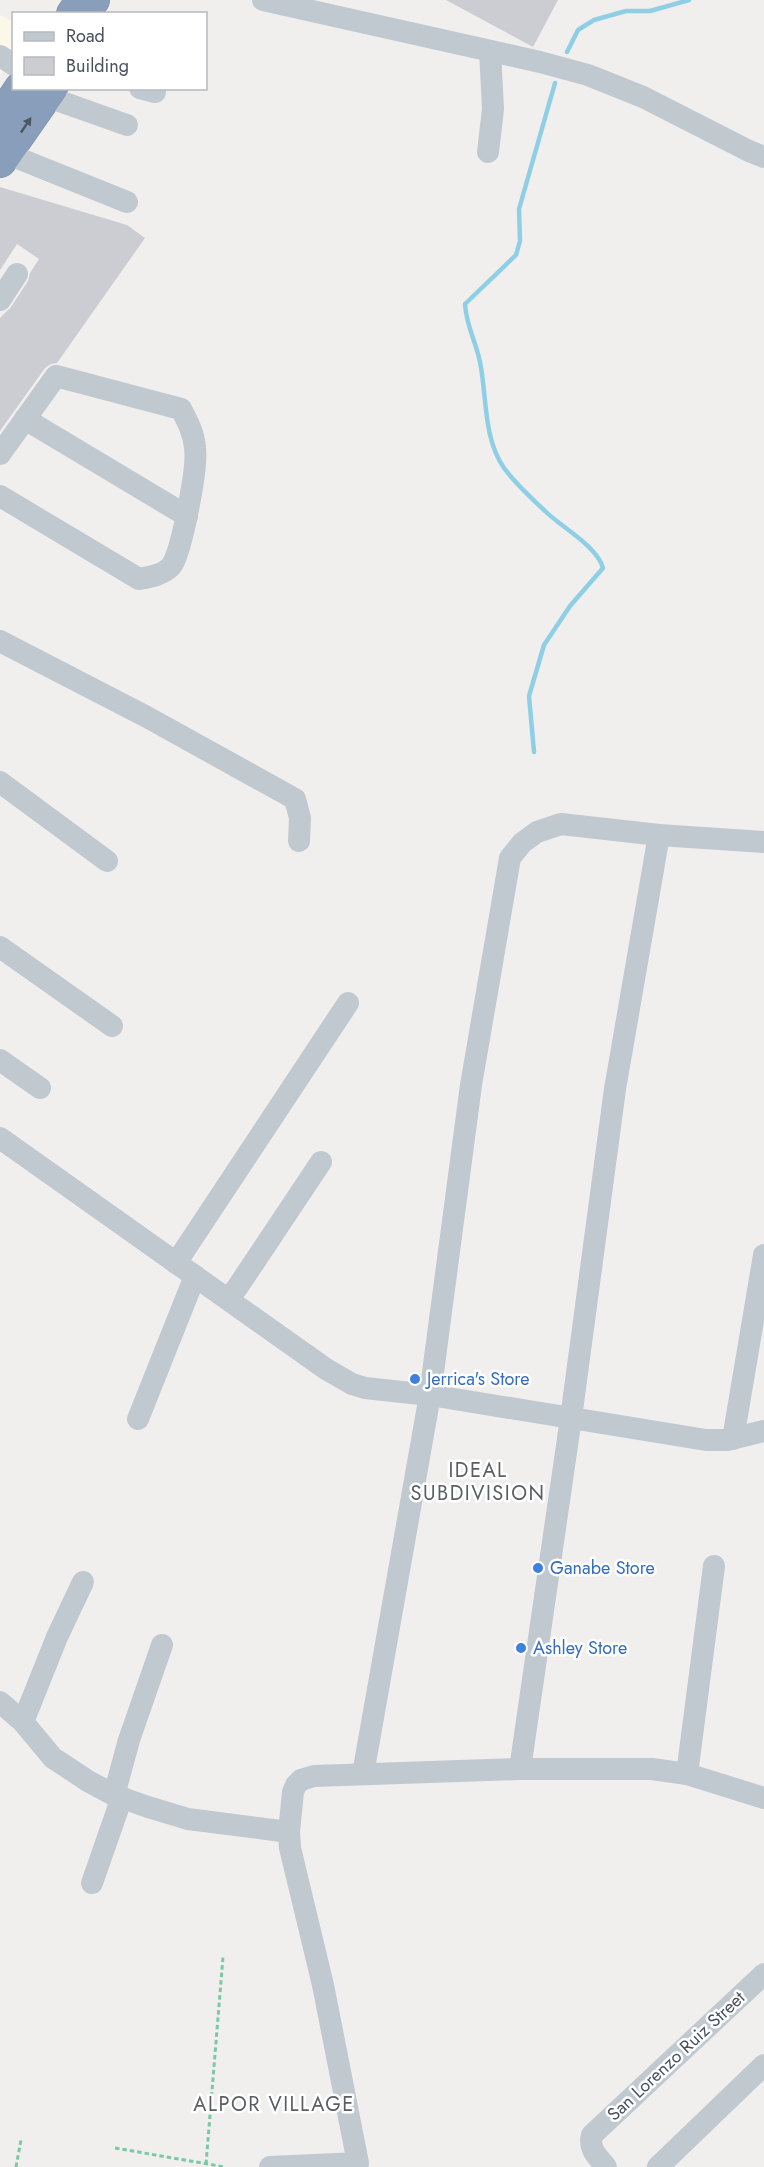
<svg xmlns="http://www.w3.org/2000/svg" width="764" height="2167" viewBox="0 0 764 2167" font-family="Jost,sans-serif">
<style>
.commercial{fill:#fbf7e9}
.lines{fill:none;stroke-linecap:round;stroke-linejoin:round}
.stream{stroke:#8fcfe6;stroke-width:4.5}
.building{fill:#cccdd3}
.highway-casing{stroke:#7489a6;stroke-width:34}
.path{stroke:#79c8a6;stroke-width:3;stroke-dasharray:4.5 3;stroke-linecap:butt}
.minor{stroke:#c0c8d0;stroke-width:22}
.highway{stroke:#899eba;stroke-width:33}
.oneway{fill:#4e5864}
.shop-dot{fill:#3f7fe0;stroke:#fff;stroke-width:2}
.labels{text-anchor:middle;stroke-width:5;stroke-linejoin:round;paint-order:stroke}
.shop-label{font-size:18px;fill:#366cbe;stroke:#fff;text-anchor:start}
.street-label{font-size:18px;fill:#48505b;stroke:#fff}
.neighbourhood-label{font-size:20px;letter-spacing:1.5px;fill:#5b5e63;stroke:#fff}
</style>
<rect width="100%" height="100%" fill="#f1efee"/>
<path class="commercial" d="M0,15l14,7 -1,34 -13,19z"/>
<g class="lines">
<g class="stream">
<path d="M567,52l11,-22 16,-10 32,-9h24l39,-11"/>
<path d="M534,752l-5,-56 15,-51 26,-39 33,-38c-6,-22 -42,-41 -58,-57 -14,-13 -30,-28 -41,-43 -21,-30 -17,-72 -24,-106 -4,-20 -14,-37 -15,-58l51,-49 4,-14 -1,-32 36,-126"/>
</g>
</g>
<g class="building">
<path d="M446,0h112l-25,47z"/>
<path d="M0,187l127,38 18,13 -88,125 -6,1 -6,4 -45,63v-113l11,-11 17,-26 2,-8 9,-14 -22,-15 -17,26z"/>
</g>
<g class="lines">
<g class="highway-casing">
<g id="highway">
<path d="M73,14l5,-7 15,-7"/>
<path d="M0,120l21,-32"/>
<path d="M0,161l51,-73"/>
</g>
</g>
<g class="path">
<path d="M115,2148l110,19"/>
<path d="M206,2164l17,-207"/>
<path d="M16,2167l5,-27"/>
</g>
<g class="minor">
<path d="M263,0l277,62 48,13 55,22 106,54 15,6"/>
<path d="M0,56l14,9"/>
<path d="M140,88l15,4"/>
<path d="M45,96l82,29"/>
<path d="M0,151l127,51"/>
<path d="M488,152l5,-43 -3,-58"/>
<path d="M0,300l17,-26"/>
<path d="M25,419l162,97"/>
<path d="M0,454l56,-78 125,33c7,13 13,25 14,39 3,19 -13,101 -23,117 -8,10 -22,12 -33,14l-139,-83"/>
<path d="M0,641l147,76 148,82 5,19 -1,23"/>
<path d="M0,782l107,79"/>
<path d="M0,947l112,79"/>
<path d="M0,1060l40,28"/>
<path d="M0,1138l326,231 26,15 13,4 65,7 276,45h21l37,-9"/>
<path d="M176,1263l172,-260"/>
<path d="M228,1298l9,-10 84,-126"/>
<path d="M138,1419l57,-143"/>
<path d="M733,1439l31,-184"/>
<path d="M0,1702l23,20 30,36 35,23 26,14 34,12 40,12 101,13"/>
<path d="M23,1722l34,-85 26,-55"/>
<path d="M520,1769l51,-351 44,-329 44,-254"/>
<path d="M363,1774l67,-379 41,-310 39,-227 12,-15 15,-11 24,-8 98,11 105,7"/>
<path d="M687,1774l27,-208"/>
<path d="M114,1795l15,-55 33,-95"/>
<path d="M92,1883l30,-86"/>
<path d="M270,2167l88,-4 -35,-178 -33,-137 -1,-16 4,-40 3,-7 5,-5 13,-4 206,-7h132l35,5 77,24"/>
<path d="M606,2167c-8,-10 -18,-18 -14,-32l172,-161"/>
<path d="M658,2167l106,-102"/>
</g>
<use href="#highway" class="highway"/>
</g>
<defs><path id="oneway-solid" d="M-6-.8H1V-3.2L6.5 0L1 3.2V.8H-6Z" transform="scale(1.5)"/></defs>
<use class="oneway" href="#oneway-solid" transform="translate(26 125) rotate(-56)"/>
<g class="shop-dot">
<circle cx="415" cy="1379" r="6"/>
<circle cx="538" cy="1568" r="6"/>
<circle cx="521" cy="1648" r="6"/>
</g>
<g class="labels">
<g class="shop-label">
<text x="427" y="1385">Jerrica's Store</text>
<text x="550" y="1574">Ganabe Store</text>
<text x="533" y="1654">Ashley Store</text>
</g>
<g class="street-label">
<text transform="translate(676 2056) rotate(-43)" y="6">San Lorenzo Ruiz Street</text>
</g>
<g class="neighbourhood-label">
<text x="478" y="1477">IDEAL<tspan x="478" dy="23">SUBDIVISION</tspan></text>
<text x="274" y="2111">ALPOR VILLAGE</text>
</g>
</g>
<rect x="12" y="12" width="195" height="78" fill="#ffffff" stroke="#b6b9bd" stroke-width="1.5"/>
<rect x="24" y="32" width="30" height="9" fill="#c0c8d0" stroke="#b6b9bd" stroke-width="1.5"/>
<text x="66" y="42" font-size="18" fill="#48505b">Road</text>
<rect x="24" y="57" width="30" height="18" fill="#cccdd3" stroke="#b6b9bd" stroke-width="1.5"/>
<text x="66" y="72" font-size="18" fill="#48505b">Building</text>
</svg>
